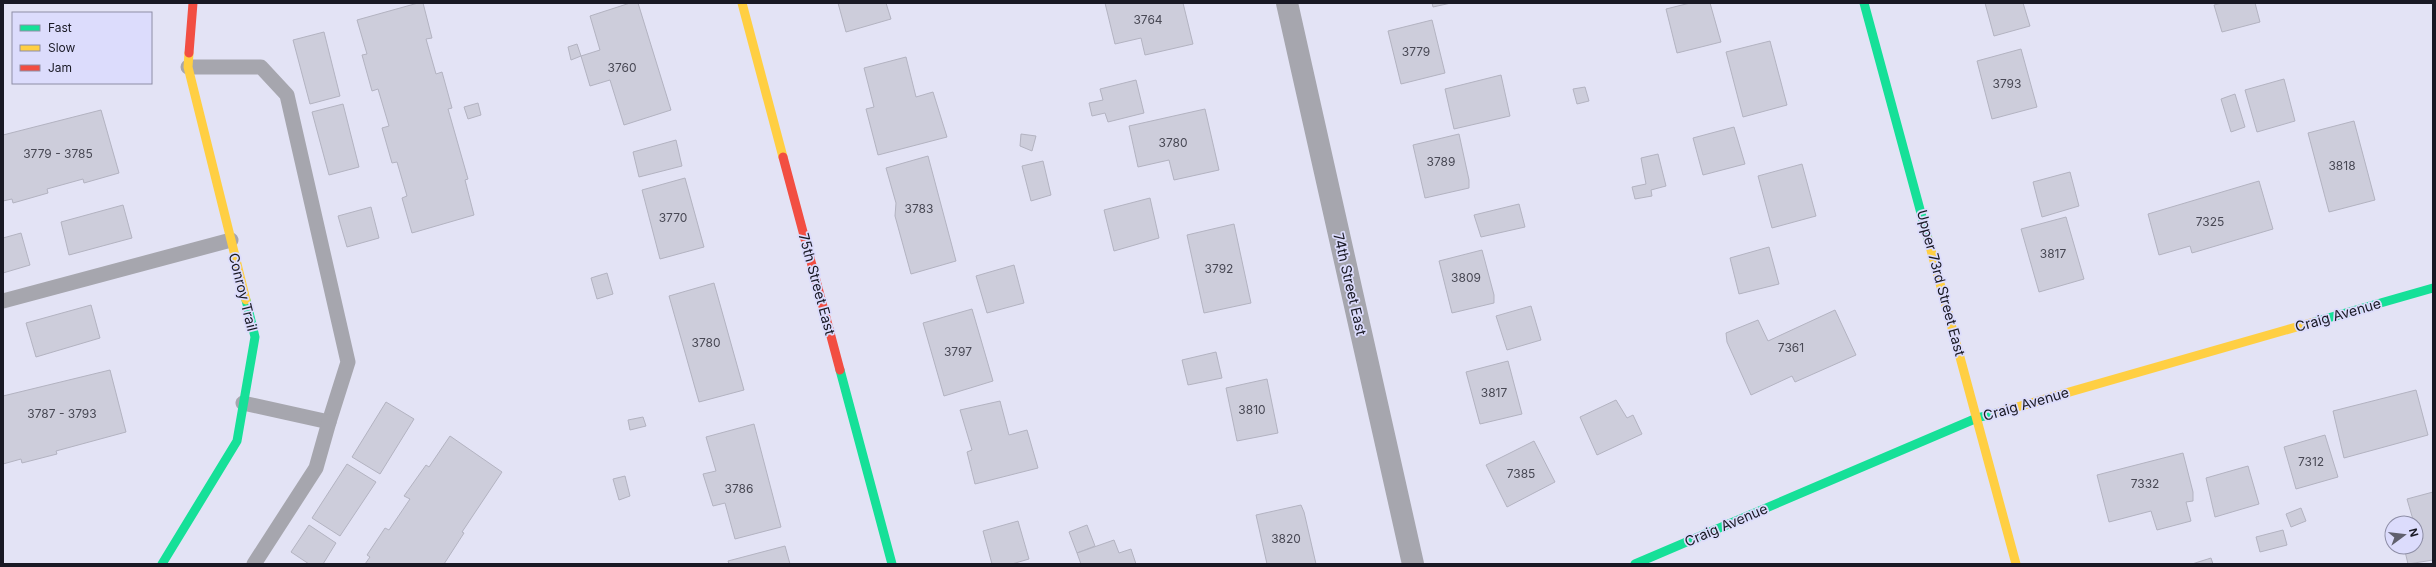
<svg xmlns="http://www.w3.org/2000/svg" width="2436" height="567" viewBox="0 0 2436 567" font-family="Inter,sans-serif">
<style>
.building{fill:#cdcddb;stroke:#b3b3c1}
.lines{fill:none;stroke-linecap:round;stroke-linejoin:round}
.lane{stroke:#a6a6ae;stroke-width:15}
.street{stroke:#a6a6ae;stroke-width:22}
.fast{stroke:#16e098;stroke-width:9}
.slow{stroke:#ffcf43;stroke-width:9}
.jam{stroke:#f24e42;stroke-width:9}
.labels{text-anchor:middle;stroke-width:3.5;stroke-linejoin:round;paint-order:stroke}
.number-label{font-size:12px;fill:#484854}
.street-label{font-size:14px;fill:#191924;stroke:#dcdcfc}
</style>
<rect width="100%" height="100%" fill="#e3e3f5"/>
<g class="building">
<path d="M418,3h5l9,35 -6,1 10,35 6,-2 10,36 -4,1 20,70 -3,1 9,35 -62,18 -10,-35 5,-2 -10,-34 -5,1 -10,-35 7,-2 -11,-37 -6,2 -10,-36 5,-1 -10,-34z"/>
<path d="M630,3h8l33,107 -47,15 -14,-45 -20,6 -9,-30 19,-6 -10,-34z"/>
<path d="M838,3h48l5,16 -45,13z"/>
<path d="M1105,3h78l10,41 -48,11 -4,-17 -26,6z"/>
<path d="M1432,3h19l-18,4z"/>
<path d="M1690,3h20l11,39 -44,11 -11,-44z"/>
<path d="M1985,3h38l7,23 -36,10z"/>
<path d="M2222,3h33l5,19 -38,10 -8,-27z"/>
<path d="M1432,20l13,53 -44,11 -13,-53z"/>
<path d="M324,32l16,64 -30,8 -17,-64z"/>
<path d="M1770,41l17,64 -44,12 -17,-65z"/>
<path d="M577,44l4,12 -10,4 -3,-13z"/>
<path d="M2021,49l16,58 -45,12 -15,-58z"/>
<path d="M906,57l10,40 17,-5 14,45 -69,18 -12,-46 8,-2 -10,-39z"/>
<path d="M1501,75l9,41 -56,13 -9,-40z"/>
<path d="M2284,79l11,42 -38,11 -12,-42z"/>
<path d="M1136,80l8,33 -36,9 -3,-9 -13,3 -3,-13 14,-3 -3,-11z"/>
<path d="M1585,87l4,14 -12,3 -4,-15z"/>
<path d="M2235,94l10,33 -14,5 -10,-33z"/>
<path d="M478,103l3,12 -13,4 -4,-12z"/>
<path d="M343,104l16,63 -30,8 -17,-63z"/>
<path d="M1205,109l14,61 -45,10 -5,-20 -31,7 -9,-41z"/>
<path d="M101,110l18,63 -35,10 -1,-4 -36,10 1,4 -35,10 -1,-4 -9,2v-66z"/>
<path d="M2354,121l21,79 -46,12 -21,-79z"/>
<path d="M1734,127l11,37 -42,11 -10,-37z"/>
<path d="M1021,134l15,2 -4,15 -12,-5z"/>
<path d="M1459,134l10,46v8l-44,10 -12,-53z"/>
<path d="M676,140l6,26 -43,11 -6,-25z"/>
<path d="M1658,154l8,32 -15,4 1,6 -17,3 -3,-12 14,-3 -5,-26z"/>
<path d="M928,156l28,105 -45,13 -16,-58 1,-13 -10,-35z"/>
<path d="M1043,161l8,34 -20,6 -9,-35z"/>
<path d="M1802,164l14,52 -44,12 -14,-52z"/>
<path d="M2070,172l9,34 -37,11 -9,-35z"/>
<path d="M685,178l19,69 -44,12 -18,-69z"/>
<path d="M2259,181l14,48 -81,24 -2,-7 -31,9 -11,-41z"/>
<path d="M1150,198l9,40 -45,13 -10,-41z"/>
<path d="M1519,204l6,23 -44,10 -7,-22z"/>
<path d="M123,205l9,33 -63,17 -8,-33z"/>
<path d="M371,207l8,31 -32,9 -9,-31z"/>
<path d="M2066,217l18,62 -45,13 -18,-63z"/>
<path d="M1234,224l17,79 -47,10 -17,-78z"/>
<path d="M21,233l9,32 -27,8v-35z"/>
<path d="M1769,247l10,37 -40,10 -9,-36z"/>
<path d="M1482,250l12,45v8l-42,10 -13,-52z"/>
<path d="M1014,265l10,38 -37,10 -11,-37z"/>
<path d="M607,273l6,21 -16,5 -6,-21z"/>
<path d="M714,283l30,107 -45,12 -30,-106z"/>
<path d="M91,305l9,33 -64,19 -10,-34z"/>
<path d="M1531,306l10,34 -34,10 -11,-34z"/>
<path d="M972,309l21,72 -49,15 -21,-73z"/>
<path d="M1835,310l21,45 -61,27 -3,-6 -41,19 -24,-53 -1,-9 32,-13 10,21z"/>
<path d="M1216,352l6,26 -34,7 -6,-25z"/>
<path d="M1508,361l14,53 -42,10 -14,-52z"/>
<path d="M110,370l16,62 -70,19 1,3 -35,9 -1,-4 -18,5v-68z"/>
<path d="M1267,379l11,54 -41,8 -11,-53z"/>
<path d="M2416,390l12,45 -84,23 -11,-47z"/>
<path d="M1616,400l11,18 6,-3 9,19 -45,21 -17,-38z"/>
<path d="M1000,401l9,34 18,-5 11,38 -63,16 -8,-32 5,-2 -12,-40z"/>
<path d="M386,402l28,17 -34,55 -28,-17z"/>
<path d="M643,417l3,9 -16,4 -2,-10z"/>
<path d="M754,424l27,103 -46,12 -10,-36 -12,3 -10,-32 13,-3 -10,-34z"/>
<path d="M2325,435l13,42 -42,12 -12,-42z"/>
<path d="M450,436l52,36 -40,60 2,1 -20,31h-79l5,-7 -3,-2 18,-27 4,2 21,-31 -6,-3 22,-31 3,2z"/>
<path d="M1534,441l21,41 -48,25 -21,-42z"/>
<path d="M2183,453l10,39v9l-7,1 5,19 -34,9 -6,-19 -42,11 -12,-47z"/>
<path d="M347,464l29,18 -36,54 -28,-18z"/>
<path d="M2248,466l11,38 -44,13 -9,-39z"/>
<path d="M625,476l5,20 -11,4 -6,-21z"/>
<path d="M2433,492v68l-25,4 -4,-17h12l1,-12 -1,-12h-2l-7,-24z"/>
<path d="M1301,505l3,7 12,52h-49l-11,-49z"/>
<path d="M2301,508l5,13 -15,6 -5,-13z"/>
<path d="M1018,521l11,38 -17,5h-20l-9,-33z"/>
<path d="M309,525l27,18 -13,21h-14l-18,-12z"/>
<path d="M1087,525l8,21 -18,7 -8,-21z"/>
<path d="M2283,530l4,15 -27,7 -4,-15z"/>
<path d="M1114,540l5,13 12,-4 5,15h-55l-4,-11z"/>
<path d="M785,546l5,18h-61l-1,-3z"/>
<path d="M2211,558l2,6h-21z"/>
</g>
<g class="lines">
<g class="lane">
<path d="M188,67h73l26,28 61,267 -19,60 -86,-19"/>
<path d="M3,301l228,-61"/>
<path d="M254,564l62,-96 13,-46"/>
</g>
<path class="street" d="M1287,3l126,561"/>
<g class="fast">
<path d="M1864,3l64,236"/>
<path d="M2314,322l119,-34"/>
<path d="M840,370l52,194"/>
<path d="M162,564l75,-123 18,-104 -9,-37"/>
<path d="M1635,564l342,-146 19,-5"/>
</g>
<g class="slow">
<path d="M742,3l41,154"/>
<path d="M189,53l-1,14 58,233"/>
<path d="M1928,239l88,325"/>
<path d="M1996,413l318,-91"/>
</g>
<g class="jam">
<path d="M189,53l4,-50"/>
<path d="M783,157l57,213"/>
</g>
</g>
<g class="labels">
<g class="number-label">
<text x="1148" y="24">3764</text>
<text x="1416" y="56">3779</text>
<text x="622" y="72">3760</text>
<text x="2007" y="88">3793</text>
<text x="1173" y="147">3780</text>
<text x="58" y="158">3779 - 3785</text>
<text x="1441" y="166">3789</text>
<text x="2342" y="170">3818</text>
<text x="919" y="213">3783</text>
<text x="673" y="222">3770</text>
<text x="2210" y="226">7325</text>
<text x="2053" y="258">3817</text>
<text x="1219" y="273">3792</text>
<text x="1466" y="282">3809</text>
<text x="706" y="347">3780</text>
<text x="1791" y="352">7361</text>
<text x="958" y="356">3797</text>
<text x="1494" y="397">3817</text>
<text x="1252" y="414">3810</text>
<text x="62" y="418">3787 - 3793</text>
<text x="2311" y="466">7312</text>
<text x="1521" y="478">7385</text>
<text x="2145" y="488">7332</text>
<text x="739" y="493">3786</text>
<text x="1286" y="543">3820</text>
</g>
<g class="street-label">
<text transform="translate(1941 283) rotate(75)" y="5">Upper 73rd Street East</text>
<text transform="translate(817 284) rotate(75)" y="5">75th Street East</text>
<text transform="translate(1350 284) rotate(77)" y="5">74th Street East</text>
<text transform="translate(243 292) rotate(76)" y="5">Conroy Trail</text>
<text transform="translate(2338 315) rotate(-16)" y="5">Craig Avenue</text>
<text transform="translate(2026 404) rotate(-16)" y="5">Craig Avenue</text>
<text transform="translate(1726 525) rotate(-23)" y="5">Craig Avenue</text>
</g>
</g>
<rect width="2436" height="567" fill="none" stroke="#191924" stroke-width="8"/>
<rect x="12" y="12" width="140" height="72" fill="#dcdcfc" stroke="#8e8ea6"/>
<rect x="20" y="25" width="20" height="6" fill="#16e098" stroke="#8e8ea6"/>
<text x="48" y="32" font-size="12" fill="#191924">Fast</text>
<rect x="20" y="45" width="20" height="6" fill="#ffcf43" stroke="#8e8ea6"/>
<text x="48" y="52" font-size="12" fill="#191924">Slow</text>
<rect x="20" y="65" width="20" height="6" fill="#f24e42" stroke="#8e8ea6"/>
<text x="48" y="72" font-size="12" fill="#191924">Jam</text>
<g transform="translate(2404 535) rotate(75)"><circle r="19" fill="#dcdcfc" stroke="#8e8ea6"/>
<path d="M0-3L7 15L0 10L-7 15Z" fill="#60606d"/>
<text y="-6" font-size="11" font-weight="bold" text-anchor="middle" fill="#191924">N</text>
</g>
</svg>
